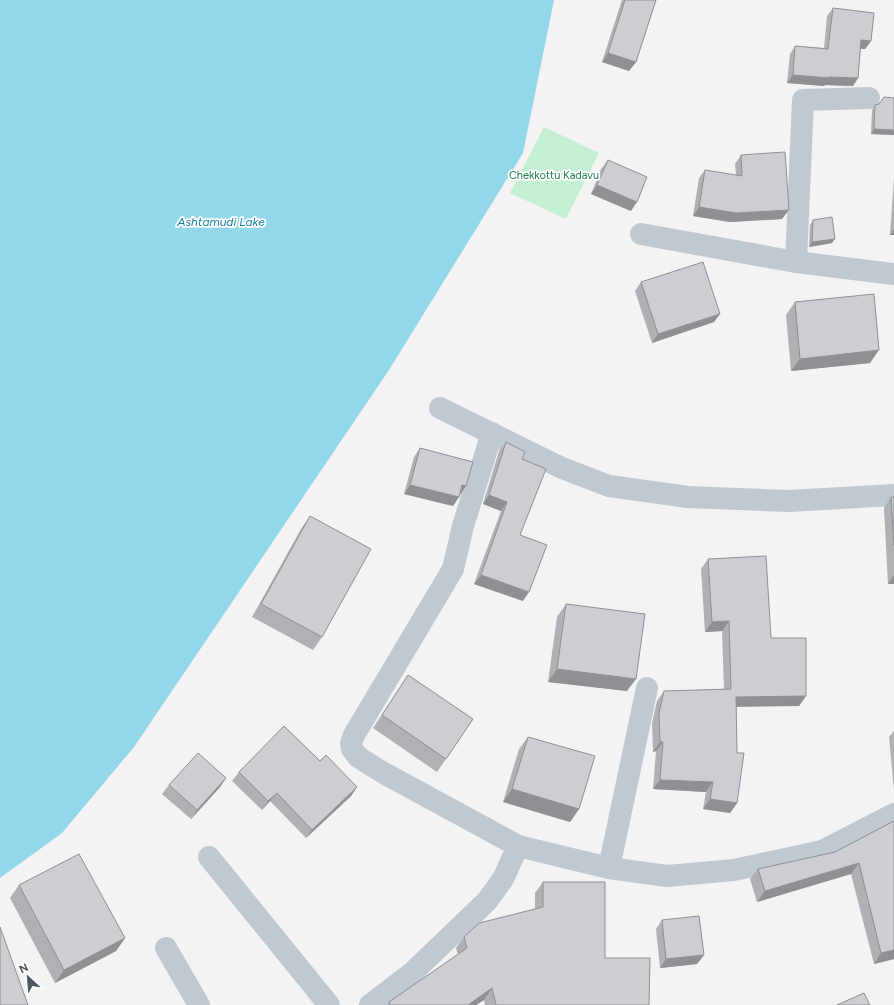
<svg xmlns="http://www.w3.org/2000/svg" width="894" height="1005" viewBox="0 0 894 1005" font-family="Figtree,sans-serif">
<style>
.green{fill:#c3efd4}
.water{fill:#92d8ea}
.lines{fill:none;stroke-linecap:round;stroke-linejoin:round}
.street{stroke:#c0c9d0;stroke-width:22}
.wall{fill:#afb1b6}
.shaded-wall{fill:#8f9094}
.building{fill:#ccced4;stroke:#8f9094}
.labels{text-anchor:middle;stroke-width:3.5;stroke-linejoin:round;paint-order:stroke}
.park-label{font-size:11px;fill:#1b804d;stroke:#fff}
.water-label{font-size:12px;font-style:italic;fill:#117f9c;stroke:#fff}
</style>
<rect width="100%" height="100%" fill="#f4f2f2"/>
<path class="green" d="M544,127l55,26 -33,66 -56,-26z"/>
<path class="water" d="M0,0h554l-31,153 -134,217 -255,377 -72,86 -62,45z"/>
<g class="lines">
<g class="street">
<path d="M641,234l155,28 98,12"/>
<path d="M796,262l7,-162 66,-2"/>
<path d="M440,408l122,60 47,18 79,11 101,4 105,-6"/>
<path d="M492,433l-29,93 -10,43 -99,166 -3,8 1,6 6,8 24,15 136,74 91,22 58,8 67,-6 88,-19 72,-37"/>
<path d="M209,857l120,148"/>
<path d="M609,868l38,-180"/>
<path d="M166,948l33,57"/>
<path d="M370,1005l43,-33 74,-71 16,-22 15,-33"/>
</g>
</g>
<g class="wall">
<path d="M622,0h34l-20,62 -7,9 -27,-9z"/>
<path d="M833,8l38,33 -6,8h-5l-2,29 -5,8 -28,-1 -1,1 -37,-3 3,-29 5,-8 29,2 3,-32z"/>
<path d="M894,98v37l-23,-1 1,-24 3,-5z"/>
<path d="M741,155l41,64 -52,3 -37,-6 6,-38 6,-8 31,5 -1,-11z"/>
<path d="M608,160l23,51 -40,-17 10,-25z"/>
<path d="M894,177v58h-4z"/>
<path d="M813,220l19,23 -23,4 1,-22z"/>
<path d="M641,282l73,40 -62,21 -17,-52z"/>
<path d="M795,302l75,61 -79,8 -5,-56z"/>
<path d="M506,442l16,17 -2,76 3,66 -49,-17 27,-73 -18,-7 16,-53z"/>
<path d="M420,448l46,38 -13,20 -49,-12 10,-37z"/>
<path d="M891,497h3v87h-6l-4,-76z"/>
<path d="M310,516l12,121 -9,13 -61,-33 49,-88z"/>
<path d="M708,559l63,79 35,58 -7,10h-63l1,97 -7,10 -27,-4 3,-17 -53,-3 3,-38 -3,1 -1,-29 5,-22 7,-10 60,-2 -2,-58 -17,1 -4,-63z"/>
<path d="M566,604l61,87 -79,-9 9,-65z"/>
<path d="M408,675l65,44 -36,53 -64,-44z"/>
<path d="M894,731v59l-5,-53z"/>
<path d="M528,737l51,72 -9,13 -67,-20 16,-53z"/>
<path d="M320,761l37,26 -6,9 -45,42 -36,-37 -8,9 -30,-29 7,-9z"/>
<path d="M226,778l-6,9 -29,32 -29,-25 7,-9z"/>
<path d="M894,821v138l-20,5 -23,-90 -94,28 -7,-23 8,-10 77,-17z"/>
<path d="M543,882l62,76 44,47h-164l-1,-5 -8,5h-89l2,-3 69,-47 -2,-7 8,-11 71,-28v-16z"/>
<path d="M19,885l106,53 -9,13 -61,32 -45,-85z"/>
<path d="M662,920l42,35 -7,9 -37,4 -4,-39z"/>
</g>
<g class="shaded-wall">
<path d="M861,40l10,1 -6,8 -10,-1z"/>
<path d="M608,53l28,9 -7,9 -27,-9z"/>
<path d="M793,75l36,2 29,1 -5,8 -28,-1 -1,1 -37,-3z"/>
<path d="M874,129l20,1v5l-23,-1z"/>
<path d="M597,185l40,17 -6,9 -40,-17z"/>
<path d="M699,207l90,3 -7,9 -52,3 -37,-6z"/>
<path d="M894,229v6h-4z"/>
<path d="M835,239l-3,4 -23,4 3,-5z"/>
<path d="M720,314l-6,8 -62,21 6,-9z"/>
<path d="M879,350l-9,13 -79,8 9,-12z"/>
<path d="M410,485l49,12 -6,9 -49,-12z"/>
<path d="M462,485l4,1 -6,9z"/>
<path d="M489,495l18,7 -6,9 -18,-7z"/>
<path d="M481,575l48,17 -6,9 -49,-17z"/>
<path d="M894,575v9h-6z"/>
<path d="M729,621l-7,10 -17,1 7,-10z"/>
<path d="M557,669l79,10 -9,12 -79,-9z"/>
<path d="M806,696l-7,10 -70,1 7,-10z"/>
<path d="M660,742h3l-7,9 -3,1z"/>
<path d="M226,778l-6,9 -29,32 6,-9z"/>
<path d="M660,780l53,2 -7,10 -53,-3z"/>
<path d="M357,787l-6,9 -45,42 6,-8z"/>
<path d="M512,789l67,20 -9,13 -67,-20z"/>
<path d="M277,793l-7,8 -8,9 6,-9z"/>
<path d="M710,799l27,4 -7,10 -27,-4z"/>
<path d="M859,863l-8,11 -94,28 8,-11z"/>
<path d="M125,938l-9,13 -61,32 9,-13z"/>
<path d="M894,950v9l-20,5 7,-11z"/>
<path d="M704,955l-7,9 -37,4 6,-9z"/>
<path d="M492,988l-8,12 -8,5h-8z"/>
</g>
<g class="building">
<path d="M625,0h31l-20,62 -28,-9z"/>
<path d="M833,8l41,5 -3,28 -10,-1 -3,38 -29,-1v1l-36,-3 2,-29 33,3z"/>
<path d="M884,97l10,1v32l-20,-1 1,-24 4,-1z"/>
<path d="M785,152l4,58 -53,3 -37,-6 6,-37 37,6 -1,-21z"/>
<path d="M608,160l39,17 -10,25 -40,-17z"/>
<path d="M832,217l3,22 -23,3 1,-22z"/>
<path d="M703,262l17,52 -62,20 -17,-52z"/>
<path d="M874,294l5,56 -79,9 -5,-57z"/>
<path d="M506,442l19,10 -3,7 24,10 -26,66 27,10 -18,47 -48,-17 26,-73 -18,-7z"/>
<path d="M420,448l53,14 -7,24 -4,-1 -3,12 -49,-12z"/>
<path d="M891,497h3v48z"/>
<path d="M310,516l61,33 -49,88 -61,-33z"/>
<path d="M766,556l5,82h35v58l-70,1 1,56h7l-7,50 -27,-4 3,-17 -53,-2 3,-38h-3l-1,-29 5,-22 67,-2 -2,-68 -17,1 -4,-63z"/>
<path d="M566,604l79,10 -9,65 -79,-10z"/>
<path d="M408,675l65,44 -27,40 -64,-44z"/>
<path d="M284,726l36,35 6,-6 31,32 -45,43 -35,-37 -9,8 -29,-29z"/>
<path d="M528,737l67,19 -16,53 -67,-20z"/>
<path d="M198,753l28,25 -29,32 -28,-25z"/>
<path d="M894,821v129l-13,3 -22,-90 -94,28 -7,-22 77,-17z"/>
<path d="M79,854l46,84 -61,32 -45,-85z"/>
<path d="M543,882h62v76h45l-1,47h-153l-4,-17 -24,17h-77l-2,-3 78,-54 -3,-11 15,-14 64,-16z"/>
<path d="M699,916l5,39 -38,4 -4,-39z"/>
<path d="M0,927l28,78h-28z"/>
<path d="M864,993l6,12h-33z"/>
</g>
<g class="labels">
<g class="park-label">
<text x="554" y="179">Chekkottu Kadavu</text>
</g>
<g class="water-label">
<text x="221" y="226">Ashtamudi Lake</text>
</g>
</g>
<g transform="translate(28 977) rotate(334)" stroke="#ffffff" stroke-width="3" paint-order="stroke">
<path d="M0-3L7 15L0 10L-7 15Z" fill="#4a555f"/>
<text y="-6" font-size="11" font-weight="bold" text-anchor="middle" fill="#4a555f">N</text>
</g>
</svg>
